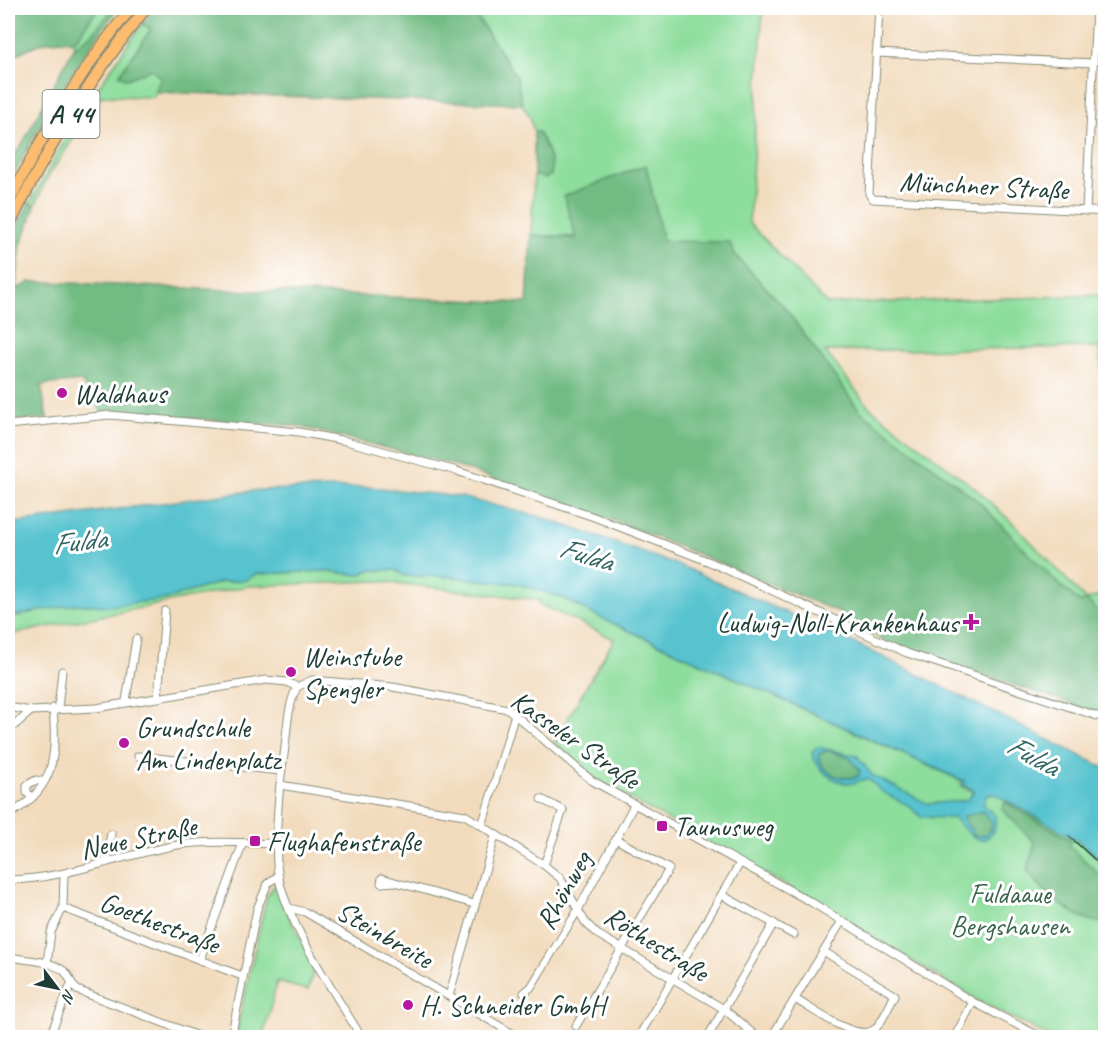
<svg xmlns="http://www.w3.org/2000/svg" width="1113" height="1045" viewBox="0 0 1113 1045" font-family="Caveat,sans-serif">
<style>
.green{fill:#8ddd9c;stroke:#568d68;stroke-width:1.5}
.forest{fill:#72bc84;stroke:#487c5c;stroke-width:1.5}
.water{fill:#56c3cf;stroke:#3a8082;stroke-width:1.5;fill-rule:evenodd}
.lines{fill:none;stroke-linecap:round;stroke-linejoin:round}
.minor-casing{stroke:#888c78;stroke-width:9}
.highway-casing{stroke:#888c78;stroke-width:13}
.minor{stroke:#fff;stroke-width:7}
.highway{stroke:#fdbc6f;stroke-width:10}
.rail{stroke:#1f3d34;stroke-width:1.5}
.poi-dot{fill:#b5179e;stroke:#fff;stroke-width:2}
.labels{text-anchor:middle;stroke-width:6;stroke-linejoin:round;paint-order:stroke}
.shield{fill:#fff;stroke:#627771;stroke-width:1.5}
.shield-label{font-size:27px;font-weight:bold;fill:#1f3d34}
.street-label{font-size:28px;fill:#1f3d34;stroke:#fff}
.poi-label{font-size:28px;fill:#1f3d34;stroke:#fff;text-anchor:start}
.park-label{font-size:28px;fill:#3a654e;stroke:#fff}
.water-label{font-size:30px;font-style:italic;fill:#306562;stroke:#fff}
</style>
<rect width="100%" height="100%" fill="#fff"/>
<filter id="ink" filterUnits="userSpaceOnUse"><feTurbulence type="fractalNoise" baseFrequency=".0167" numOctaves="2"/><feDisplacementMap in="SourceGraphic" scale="12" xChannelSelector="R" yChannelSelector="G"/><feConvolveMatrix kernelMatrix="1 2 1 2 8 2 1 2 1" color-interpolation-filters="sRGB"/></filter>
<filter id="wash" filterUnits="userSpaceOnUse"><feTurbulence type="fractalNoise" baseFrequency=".008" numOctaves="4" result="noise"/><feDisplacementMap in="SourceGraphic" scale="24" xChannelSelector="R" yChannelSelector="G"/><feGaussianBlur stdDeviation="1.35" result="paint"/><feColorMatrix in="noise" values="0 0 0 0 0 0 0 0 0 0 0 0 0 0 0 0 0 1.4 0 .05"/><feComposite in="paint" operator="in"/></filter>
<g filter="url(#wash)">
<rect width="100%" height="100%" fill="#f2dbbd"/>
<g class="green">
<path d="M98,8h16l-21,25 -20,16 1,-7z"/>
<path d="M471,8h292l-14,215 78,81 278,-9v95l-7,-43 -273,4 43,55 108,83 43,40 67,71 19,-6v23l-19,-16 -5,2 -28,-24 -75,-78 -119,-91 -74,-102 -52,-55 -71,-12 -131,-6 3,-60 11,3 6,-3c1,-17 -5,-28 -13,-43h-4l-4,-15 -8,-13 -6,-28z"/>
<path d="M142,24l9,4 -24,51 24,-11 10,10 -7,19 -53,-1 -55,84 -11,26 -5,-3 47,-85z"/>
<path d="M368,570h27l10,6h35l78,8 43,13 40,21 361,163 -1,5c11,5 22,11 34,8l83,46 27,22v175h-55l-73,-37 -175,-106 -204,-113 -44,-39 60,-103 -75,-35 1,-4 -162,-19 -130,5 -240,49v-18l13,-1 6,-4 49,-8 32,2 58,-7 55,-17 25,-2 10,-6 69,-3 35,4z"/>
<path d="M276,883l14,36 25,46 -7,25 -31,-8 -14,55 -28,1 28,-125 5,-19z"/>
</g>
<g class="forest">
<path d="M8,8h90l-24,34c-26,-6 -44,5 -66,17z"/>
<path d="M114,8h5c-43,55 -81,116 -111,179 -1,-18 1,-26 13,-41l52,-97 20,-16z"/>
<path d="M156,8h315l45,68 6,28 -367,-12 6,-14 -10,-9 -24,10 -8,-4 32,-46 -9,-5z"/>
<path d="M534,132h4c8,15 14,26 13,43l-6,3 -11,-3z"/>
<path d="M646,165l17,76 67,1 3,11 52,55 74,102 119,91 75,78 28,24 5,-3 19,17v98l-218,-72 -51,-32 -148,-61 -87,-34 -151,-52 -152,-38 -196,-14 -21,-31 -40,4 6,33 -39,4v-176l21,-43 6,3 -14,39 -5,40 2,4 12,-7h17l480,21 4,-68 45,3 -12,-42z"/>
<path d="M829,750l21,8 10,12 -2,7c-18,3 -38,-3 -40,-23z"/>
<path d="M1005,802l66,38 -1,7 35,32v44c-31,-2 -59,-28 -78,-53l8,-27 -33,-34z"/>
<path d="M983,811l10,13 -6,11 -12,1 -13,-19z"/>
</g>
<path class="water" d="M371,487l90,10 80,20 140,49 178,79 246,123v94l-27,-22 -83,-46 -8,1 -4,9 12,12 1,10c-13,30 -30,3 -43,-8l-32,-1 -13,-12 -26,-13 -14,-13c-6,0 -9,3 -14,4 -20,2 -37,-13 -42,-30l5,-6 40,9 15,19 56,29 40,-4 6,-10 -11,-5 1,-4 -363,-163 -40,-21 -43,-13 -77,-8h-36l-10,-6h-27l-8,5 -35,-4 -69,3 -10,6 -25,2 -55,17 -58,7 -32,-2 -68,13v-93l251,-34zM829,750l21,8 10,12 -2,7c-18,4 -38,-3 -40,-23zM983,811l10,13 -6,11 -12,1 -13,-19z"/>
</g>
<g filter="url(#ink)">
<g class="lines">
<g class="minor-casing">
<g id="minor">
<path d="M879,8l-10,186 4,5 233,13"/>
<path d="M876,53l217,10"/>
<path d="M1086,211l10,-203"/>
<path d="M8,425l102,-10 189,17 47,9 111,30 137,46 116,45 197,91 199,66"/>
<path d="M297,687l15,-7 81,7 115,22 83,71 220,122 162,100 70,36"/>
<path d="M297,687c-10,19 -10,47 -13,68 -5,29 -11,96 -5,124 12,51 55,113 83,159"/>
<path d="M158,698l7,-87"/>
<path d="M126,701l10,-62"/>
<path d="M8,707l23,4 65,-3 170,-28 21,2 10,5"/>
<path d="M58,708l4,-37"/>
<path d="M8,731l23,-20"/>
<path d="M138,756l143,15"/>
<path d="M280,785l185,30 79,50 16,13 25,44 12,12 127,75 34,29"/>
<path d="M32,797l-5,-4v-8l9,-5 8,2"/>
<path d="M541,799l22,11 -19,55"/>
<path d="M8,815c47,-25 49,-59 45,-107"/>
<path d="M482,826l33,-112"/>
<path d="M105,863l6,-29"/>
<path d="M8,880c59,-1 112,-25 170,-35 33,-5 67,-2 100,-1"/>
<path d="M395,882l-13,-4 -1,5 14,-1 79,22"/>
<path d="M722,895l72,40"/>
<path d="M63,908l179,68"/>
<path d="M289,908l16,4 215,126"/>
<path d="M8,957c17,3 42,3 56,14 7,6 6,13 13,19l126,48"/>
<path d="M200,959l43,-116"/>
<path d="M47,964l4,-32 12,-24 1,-34"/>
<path d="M524,993l7,-6 47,-77 56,-105"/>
<path d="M449,996l46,-160"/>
<path d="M795,999c16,9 65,46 81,29 8,-9 13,-22 19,-33l-72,-44"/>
<path d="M576,1026l93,-157 -53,-30"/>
<path d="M49,1038l22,-54"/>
<path d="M231,1038l26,-129 11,-26 10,-7"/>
<path d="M638,1038l102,-175"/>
<path d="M707,1038l67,-115"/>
<path d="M771,1038l71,-117"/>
<path d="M954,1038l19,-36"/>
</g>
</g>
<g class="highway-casing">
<g id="highway">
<path d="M8,204c34,-69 75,-137 123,-196"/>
<path d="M8,228c38,-78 84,-152 138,-220"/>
</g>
</g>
<use href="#minor" class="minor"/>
<use href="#highway" class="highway"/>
<path class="rail" d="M1069,836l37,34"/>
</g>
</g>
<g class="poi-dot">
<circle cx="62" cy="393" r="6"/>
<path d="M968 613h6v6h6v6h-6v6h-6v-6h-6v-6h6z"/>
<circle cx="291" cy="672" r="6"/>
<circle cx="124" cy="743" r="6"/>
<rect x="656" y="820" width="12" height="12" rx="3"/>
<rect x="249" y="835" width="12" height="12" rx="3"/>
<circle cx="408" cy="1005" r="6"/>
</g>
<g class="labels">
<rect class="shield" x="42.5" y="90" width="57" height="48" rx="4.5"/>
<g class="shield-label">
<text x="71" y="123">A 44</text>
</g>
<g class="street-label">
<text transform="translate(984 185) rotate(3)" y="10">Münchner Straße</text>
<text transform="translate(576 739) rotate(35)" y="10">Kasseler Straße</text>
<text transform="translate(138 837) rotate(-12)" y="10">Neue Straße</text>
<text transform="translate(563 890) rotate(-61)" y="10">Rhönweg</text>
<text transform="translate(160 922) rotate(21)" y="10">Goethestraße</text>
<text transform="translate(385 934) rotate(30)" y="10">Steinbreite</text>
<text transform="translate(657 943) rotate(32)" y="10">Röthestraße</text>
</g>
<g class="poi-label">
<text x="74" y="403">Waldhaus</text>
<text x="958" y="632" text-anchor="end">Ludwig-Noll-Krankenhaus</text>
<text x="303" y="666">Weinstube<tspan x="303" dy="32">Spengler</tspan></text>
<text x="136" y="737">Grundschule<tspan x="136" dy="32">Am Lindenplatz</tspan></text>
<text x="674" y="836">Taunusweg</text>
<text x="267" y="851">Flughafenstraße</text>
<text x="420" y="1015">H. Schneider GmbH</text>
</g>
<g class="park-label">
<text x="1010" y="903">Fuldaaue<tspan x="1010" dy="32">Bergshausen</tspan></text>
</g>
<g class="water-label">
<text transform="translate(79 541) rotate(-7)" y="10">Fulda</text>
<text transform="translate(586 554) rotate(17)" y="10">Fulda</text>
<text transform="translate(1033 755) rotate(29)" y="10">Fulda</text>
</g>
</g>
<rect width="1113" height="1045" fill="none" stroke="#fff" stroke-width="30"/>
<g transform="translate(57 988) rotate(122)" stroke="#ffffff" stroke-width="4.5" paint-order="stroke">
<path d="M0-4.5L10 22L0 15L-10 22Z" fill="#1f3d34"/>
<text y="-9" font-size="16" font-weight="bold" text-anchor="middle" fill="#1f3d34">N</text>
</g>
</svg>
